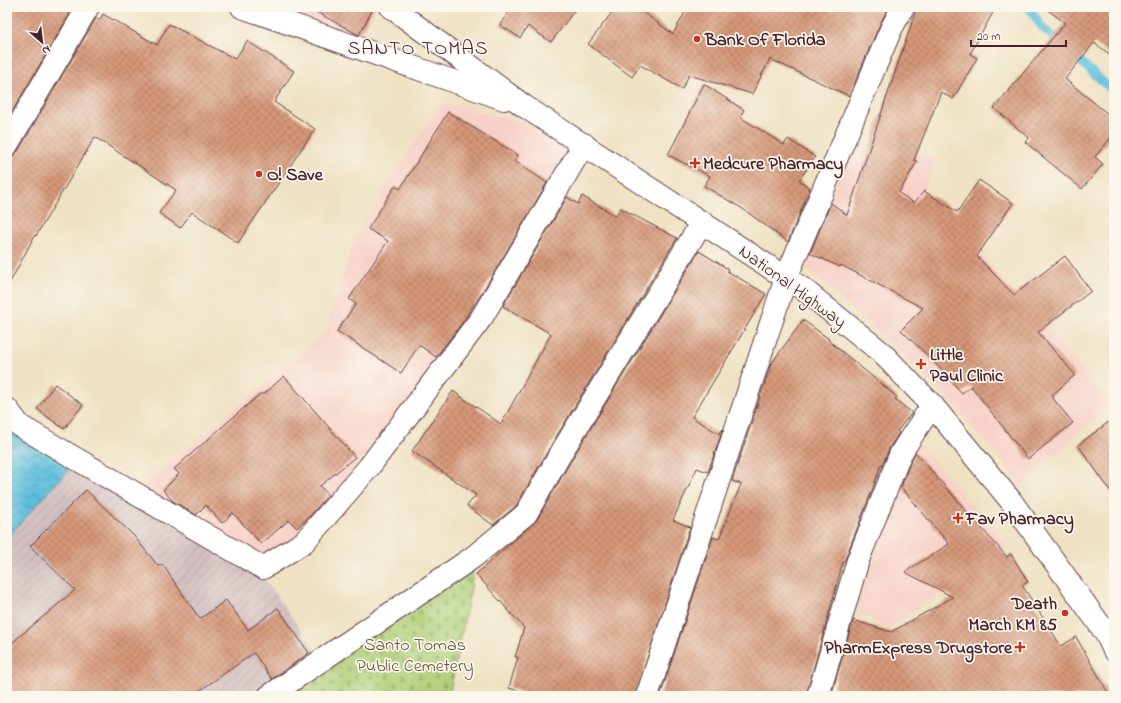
<svg xmlns="http://www.w3.org/2000/svg" width="1121" height="703" viewBox="0 0 1121 703" font-family="'Indie Flower',sans-serif">
<style>
.built{fill:#f7d1c7}
.industrial{fill:url(#industrial-furrows)}
.cemetery{fill:url(#cemetery-stones);stroke:#7c7650}
.water{fill:url(#water-waves);stroke:#526e82}
.lines{fill:none;stroke-linecap:round;stroke-linejoin:round}
.stream{stroke:#5bbeda;stroke-width:9}
.building{fill:url(#building-cross-hatch)}
.minor-casing{stroke:#633c42;stroke-width:24}
.major-casing{stroke:#633c42;stroke-width:24}
.minor{stroke:#fff;stroke-width:22}
.major{stroke:#fff;stroke-width:22}
.poi-dot{fill:#c8321e;stroke:#fbf7ec;stroke-width:1.5}
.labels{text-anchor:middle;stroke-width:3.5;stroke-linejoin:round;paint-order:stroke}
.poi-label{font-size:18px;font-weight:bold;fill:#4a1f2b;stroke:#fbf7ec;text-anchor:start}
.street-label{font-size:18px;fill:#4a1f2b;stroke:#fbf7ec}
.park-label{font-size:18px;fill:#685341;stroke:#fbf7ec}
.quarter-label{font-size:20px;letter-spacing:1px;fill:#4a1f2b;stroke:#fbf7ec}
</style>
<defs>
<pattern id="industrial-furrows" width="10" height="10" patternUnits="userSpaceOnUse"><rect width="10" height="10" fill="#d2bfc0"/><path d="M-1 1l2-2M0 10L10 0M9 11l2-2" fill="none" stroke="#b6a4a5"/></pattern>
<pattern id="cemetery-stones" width="16" height="16" patternUnits="userSpaceOnUse"><rect width="16" height="16" fill="#adcd75"/><path d="M2 7V4a2 2 0 0 1 4 0v3zM10 15v-3a2 2 0 0 1 4 0v3z" fill="#96b065"/></pattern>
<pattern id="water-waves" width="16" height="10" patternUnits="userSpaceOnUse"><rect width="16" height="10" fill="#5bbeda"/><path d="M0 5q4-4 8 0t8 0" fill="none" stroke="#4d9ab1"/></pattern>
<pattern id="building-cross-hatch" width="8" height="8" patternUnits="userSpaceOnUse"><rect width="8" height="8" fill="#d69879"/><path d="M0 0l8 8M0 8l8-8" fill="none" stroke="#b07b63"/></pattern>
</defs>
<rect width="100%" height="100%" fill="#fbf7ec"/>
<filter id="ink" filterUnits="userSpaceOnUse"><feTurbulence type="fractalNoise" baseFrequency=".025" numOctaves="2"/><feDisplacementMap in="SourceGraphic" scale="8" xChannelSelector="R" yChannelSelector="G"/><feConvolveMatrix kernelMatrix="1 2 1 2 8 2 1 2 1" color-interpolation-filters="sRGB"/></filter>
<filter id="wash" filterUnits="userSpaceOnUse"><feTurbulence type="fractalNoise" baseFrequency=".012" numOctaves="4" result="noise"/><feDisplacementMap in="SourceGraphic" scale="16" xChannelSelector="R" yChannelSelector="G"/><feGaussianBlur stdDeviation="0.9" result="paint"/><feColorMatrix in="noise" values="0 0 0 0 0 0 0 0 0 0 0 0 0 0 0 0 0 1.4 0 .05"/><feComposite in="paint" operator="in"/></filter>
<g filter="url(#wash)">
<rect width="100%" height="100%" fill="#efe2c3"/>
<g class="built">
<path d="M262,7h113l1,2 -18,33z"/>
<path d="M444,103l74,18 55,33 -96,160 -177,224 -38,23 -121,-73 184,-155 31,-98 71,-111z"/>
<path d="M852,140l84,19 -27,68 64,18 138,159 -89,82 -78,-92 -142,-131z"/>
<path d="M917,441l91,106 -121,82 -32,-20z"/>
</g>
<path class="industrial" d="M71,467l191,108 56,80 -61,41h-250v-158z"/>
<path class="cemetery" d="M474,563l-3,25 -22,108h-167z"/>
<path class="water" d="M7,421l64,46 -64,71z"/>
<g class="lines">
<g class="stream">
<path d="M1028,7l14,20 19,17"/>
<path d="M1071,53l43,39"/>
</g>
</g>
<g id="blocks">
<g class="building">
<path d="M7,7h67l-67,113z"/>
<path d="M307,7h67l-15,28z"/>
<path d="M503,7h74l-26,35 -23,-16 -8,12 -20,-13 9,-14z"/>
<path d="M616,7h20l37,27 15,-27h201l-9,17 -31,72 -79,-37 -18,35 -63,-19 -7,14 -42,-24 -8,12 -44,-33z"/>
<path d="M917,7h79l-26,47 7,4 -24,41 -12,-7 -27,68 3,1 -18,32 15,10 10,-12 33,21 22,-32 34,23 -36,53 37,39 51,-39 26,35 -53,41 37,43 -24,21 22,27 -45,36 -57,-73 -9,7 -30,-33 -31,-30 22,-22 -82,-43 -1,2 -30,-14 21,-50 16,12z"/>
<path d="M1044,7h70v50l-20,-14 -29,36 49,40v15l-19,23 8,7 -21,25 -57,-47 4,-4 -35,-30 71,-85z"/>
<path d="M103,14l54,31 12,-21 66,35 12,-18 47,30 -20,31 41,27 -77,114 -46,-31 -12,16 -21,-15 17,-23 -81,-53 -59,99 -1,-1 -28,53v-131l6,-1 5,-5 78,-133 4,2z"/>
<path d="M704,84l40,26 -4,7 44,28 4,-6 27,18 -16,23 11,8 -22,54 -45,-33 -39,-23 6,-10 -42,-21z"/>
<path d="M448,112l70,43 -3,6 32,22 -65,110 -23,34 -23,30 -17,-12 -18,28 -64,-42 19,-27 -7,-5 39,-58 -20,-12 27,-43 5,3z"/>
<path d="M582,196l34,20 4,-8 57,30 -124,204 -37,64 -23,19 -26,-19 9,-11 -64,-44 41,-60 48,33 50,-90 -48,-28 64,-109 11,7z"/>
<path d="M699,251l29,18 -1,2 39,23 -74,123 27,17 4,-5 -15,43 -11,-4 -24,52 17,7 -55,169h-100l-26,-8 9,-31h-3l9,-29 -48,-54 61,-54 38,-66z"/>
<path d="M803,320l26,19 -1,1 69,57 -2,2 17,14 -15,18 2,2 -10,16 -7,17 -1,-2 -8,24 -29,74h-1l-37,134h-146l53,-159 6,2 22,-55 -9,-3 39,-117z"/>
<path d="M284,376l71,81 -35,29 8,9 -19,22 -12,11 -8,-8 -28,24 -28,-31 -11,10 -16,-18 -10,10 -23,-14 -10,-11 16,-16 -5,-5 87,-76 2,2z"/>
<path d="M55,384l28,21 -19,24 -27,-20z"/>
<path d="M1114,418v78l-36,-51z"/>
<path d="M916,453l91,104 4,-3 17,28 -6,3 39,61 15,-9 34,59h-279l22,-76 38,12 62,-35 -48,-25 44,-28 -48,-57 10,-27z"/>
<path d="M86,490l48,46 24,30 4,-2 38,55 26,-19 22,30 30,-22 31,45 -37,26 -18,-26 -62,43h-185v-49l68,-57 -45,-44z"/>
</g>
</g>
</g>
<g filter="url(#ink)">
<use href="#blocks" fill-opacity="0" stroke="#633c42" stroke-width="1"/>
<g class="lines">
<g class="minor-casing">
<g id="minor">
<path d="M7,145l81,-138"/>
<path d="M7,409l13,17 243,142 41,-26 65,-75 113,-150 102,-173"/>
<path d="M269,696l203,-138 54,-44 38,-66 138,-226"/>
<path d="M647,696l139,-418 105,-249 12,-22"/>
<path d="M818,696l40,-136 42,-105c10,-18 22,-33 32,-50"/>
</g>
</g>
<g class="major-casing">
<g id="major">
<path d="M242,7l262,92"/>
<path d="M391,7l133,99 279,183 79,64 50,52 79,96 94,131 9,18"/>
</g>
</g>
<use href="#minor" class="minor"/>
<use href="#major" class="major"/>
</g>
</g>
<g class="poi-dot">
<circle cx="697" cy="39" r="4"/>
<path d="M693 157h4v4h4v4h-4v4h-4v-4h-4v-4h4z"/>
<circle cx="259" cy="174" r="4"/>
<path d="M919 358h4v4h4v4h-4v4h-4v-4h-4v-4h4z"/>
<path d="M956 512h4v4h4v4h-4v4h-4v-4h-4v-4h4z"/>
<circle cx="1065" cy="613" r="4"/>
<path d="M1018 641h4v4h4v4h-4v4h-4v-4h-4v-4h4z"/>
</g>
<g class="labels">
<g class="poi-label">
<text x="705" y="45">Bank Of Florida</text>
<text x="703" y="169">Medcure Pharmacy</text>
<text x="267" y="180">O! Save</text>
<text x="930" y="360">Little<tspan x="930" dy="21">Paul Clinic</tspan></text>
<text x="966" y="524">Fav Pharmacy</text>
<text x="1057" y="609" text-anchor="end">Death<tspan x="1057" dy="21">March KM 85</tspan></text>
<text x="1012" y="653" text-anchor="end">PharmExpress Drugstore</text>
</g>
<g class="street-label">
<text transform="translate(793 286) rotate(36)" y="6">National Highway</text>
</g>
<g class="park-label">
<text x="415" y="650">Santo Tomas<tspan x="415" dy="21">Public Cemetery</tspan></text>
</g>
<g class="quarter-label">
<text x="418" y="54">SANTO TOMAS</text>
</g>
</g>
<rect width="1121" height="703" fill="none" stroke="#fbf7ec" stroke-width="24"/>
<g transform="translate(42 42) rotate(152)" stroke="#fbf7ec" stroke-width="3" paint-order="stroke">
<path d="M0-3L7 15L0 10L-7 15Z" fill="#4a1f2b"/>
<text y="-6" font-size="11" font-weight="bold" text-anchor="middle" fill="#4a1f2b">N</text>
</g>
<path d="M971 40v6h95v-6" fill="none" stroke="#4a1f2b" stroke-width="2"/>
<text x="977" y="40" font-size="12" fill="#4a1f2b" stroke="#fbf7ec" stroke-width="3" paint-order="stroke">20 m</text>
</svg>
